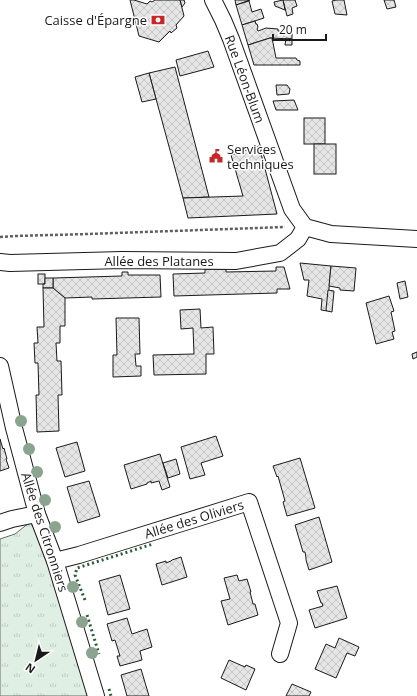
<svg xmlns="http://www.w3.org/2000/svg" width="417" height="696" viewBox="0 0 417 696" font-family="'Open Sans',sans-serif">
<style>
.grass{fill:url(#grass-tufts);stroke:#6a6a6a}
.building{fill:url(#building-cross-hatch);stroke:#1a1a1a}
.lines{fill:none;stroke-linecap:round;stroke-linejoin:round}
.minor-casing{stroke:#1a1a1a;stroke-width:18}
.path{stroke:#5f5f5f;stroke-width:2.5;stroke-dasharray:3 2;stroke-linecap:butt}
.minor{stroke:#fff;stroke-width:16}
.hedge{stroke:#2b5a34;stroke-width:3;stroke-dasharray:2 3;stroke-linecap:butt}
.tree{fill:#8aa48f}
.labels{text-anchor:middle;stroke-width:3;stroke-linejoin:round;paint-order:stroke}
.poi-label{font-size:13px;fill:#1a1a1a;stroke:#fff;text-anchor:end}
.street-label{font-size:13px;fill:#1a1a1a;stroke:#fff}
</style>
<defs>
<pattern id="grass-tufts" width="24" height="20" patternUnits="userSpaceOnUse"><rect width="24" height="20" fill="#e0efe3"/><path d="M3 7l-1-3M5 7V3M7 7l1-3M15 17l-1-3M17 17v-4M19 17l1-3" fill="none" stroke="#c0ccc2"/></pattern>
<pattern id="building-cross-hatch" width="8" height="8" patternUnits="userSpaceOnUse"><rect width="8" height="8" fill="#e6e6e6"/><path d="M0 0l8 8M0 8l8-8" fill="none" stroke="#c5c5c5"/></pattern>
</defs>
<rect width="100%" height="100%" fill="#fff"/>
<path class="grass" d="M44,511l57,185h-101v-157l15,-5z"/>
<g class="building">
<path d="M130,0h4l13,4 3,-3 2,1 3,-2h25l4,16 -8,9 1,3 -6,5 -1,-2 -11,11 -20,-6z"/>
<path d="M180,0h4l1,3 -3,4z"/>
<path d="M235,0h15l-14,5z"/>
<path d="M283,0h12l2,6 -5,2 1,6 -6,2z"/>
<path d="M283,0l2,10 -10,-4 -1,-4z"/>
<path d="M336,0h8l3,15 -12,-1 -3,-13z"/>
<path d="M384,0h10l2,7 -9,2z"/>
<path d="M249,1l3,11 9,-3 3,9 -22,7 -6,-20z"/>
<path d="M255,21l1,3h1l1,3 -1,2 1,2 8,-3 12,1v2l8,1v1h6v6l-22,-1 -22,7 -6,-20z"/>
<path d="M270,38h2l4,20h20l1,2 3,1v4h-46l-6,-20z"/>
<path d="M286,38l6,1v6h-7z"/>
<path d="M208,51l6,16 -34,9 -4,-16z"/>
<path d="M175,67l34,130 -26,1 -34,-125z"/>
<path d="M149,73l7,26 -14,3 -7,-25z"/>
<path d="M276,85h11l3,4 -1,5 -12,1z"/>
<path d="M294,100l4,10h-22l-3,-9z"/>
<rect x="304" y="118" width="21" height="26"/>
<rect x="314" y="144" width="22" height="30"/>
<path d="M259,146l18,68 -89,4 -5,-20 60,-2 -12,-41z"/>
<path d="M300,263l31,3 -4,45 -6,-1 1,-11 -15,-3 2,-16h-5z"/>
<path d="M331,266l25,2 -2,23 -14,-1v-2l-11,-2z"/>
<path d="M276,267h8l6,22h-13v4l-103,3 -1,-22 32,-1v-4h21v3l50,-1z"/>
<path d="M122,272h6v3h32l1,22 -69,2v-2l-27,1 -12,-10v-10l69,-2z"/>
<rect x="38" y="274" width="7" height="10"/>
<path d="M45,278h8v10h-10v-4h2z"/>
<path d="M405,281l3,16 -8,2 -3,-16z"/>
<path d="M43,288h10l12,10v28h-5v17h-4l1,18h4l1,34h-4l1,36 -22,1 -1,-37h3l-1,-32h-3l-1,-20h4l-1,-16h7z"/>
<path d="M328,290l6,1 -2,21 -5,-1 -1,-1z"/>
<path d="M389,296l5,15 -3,1 4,19 -3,1 2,7 -18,5 -10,-41z"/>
<path d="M200,309l1,19 12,-1 1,27h-8v20l-52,1 -1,-20 41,-1 -1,-26 -12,1 -1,-19z"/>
<path d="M116,318h23l1,36h-5l1,12h5v10l-28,1v-22h4z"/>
<path d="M417,352v5l-4,2 -1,-5z"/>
<path d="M216,436l7,20 -22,7 4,12 -15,4 -9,-32z"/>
<path d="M0,439l3,10 1,-1 3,11h-1l3,9 -9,3z"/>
<path d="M77,442l8,29 -20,6 -9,-29z"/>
<path d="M160,454l10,33 -8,3 -3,-9 -8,2v-2l-4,2v1l-16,5 -7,-24z"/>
<path d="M300,458l15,50 -28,8 -4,-14 2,-1 -7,-25 -1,1 -4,-11z"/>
<path d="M176,459l4,15 -12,4 -5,-15z"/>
<path d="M89,481l11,35 -22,7 -11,-36z"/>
<path d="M319,517l13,45 -23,8 -3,-10v-2l-1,-6h-2l-8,-27z"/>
<path d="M181,557l6,20 -25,8 -6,-21 10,-3v2l5,-2 1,-1z"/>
<path d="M120,575l10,34 -22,6 -9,-34z"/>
<path d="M237,575l2,6 8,-2 4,13h-1l3,12h2l3,11 -30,10 -7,-24 9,-2 -6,-21z"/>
<path d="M337,586l10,32 -32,10 -6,-18 14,-4 -1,-3h-1l-4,-12z"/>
<path d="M127,618l5,16 15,-5 5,18 -12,4 2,9 -22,6 -3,-10h3l-5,-16 -3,1 -5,-17z"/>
<path d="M339,638l20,9 -4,9 -8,-3 -11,25 -21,-9 11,-25 9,4z"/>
<path d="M229,660l16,7 1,-2 9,4 -9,21 -25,-12z"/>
<path d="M141,669l8,27h-22l-6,-21z"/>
<path d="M292,684l19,8 -2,4h-23z"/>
</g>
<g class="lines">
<g class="minor-casing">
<g id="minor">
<path d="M213,0l10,20 8,19 61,170 13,18 26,7 86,5"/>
<path d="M0,262l10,1 112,-3 114,1 44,-8 18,-14 7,-12"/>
<path d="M0,366l14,62 23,86 18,47 41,135"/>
<path d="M0,523l12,-4 25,-5"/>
<path d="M55,561l24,-6 170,-53 40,121 -9,31"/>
</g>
</g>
<path class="path" d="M0,237l15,-1 73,-2 197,-7"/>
<use href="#minor" class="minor"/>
<g class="hedge">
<path d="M85,600l-10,-25 2,-7 76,-24"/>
<path d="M87,615l12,39"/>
<path d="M109,689l2,7"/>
</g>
</g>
<g class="tree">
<circle cx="21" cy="421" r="6"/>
<circle cx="29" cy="449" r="6"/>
<circle cx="37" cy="472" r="6"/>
<circle cx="45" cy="500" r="6"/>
<circle cx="55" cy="527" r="6"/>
<circle cx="73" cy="587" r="6"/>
<circle cx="82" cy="622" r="6"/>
<circle cx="92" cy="653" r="6"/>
</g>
<defs>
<g id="bank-bare" transform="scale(1.08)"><path d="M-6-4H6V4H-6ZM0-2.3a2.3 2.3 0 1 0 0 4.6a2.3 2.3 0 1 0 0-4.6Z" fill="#c62828" stroke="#fff" stroke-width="2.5" paint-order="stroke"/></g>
<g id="civic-bare" transform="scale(1.08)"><path d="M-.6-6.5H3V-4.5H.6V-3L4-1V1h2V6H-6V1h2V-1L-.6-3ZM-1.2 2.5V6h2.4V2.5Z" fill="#c62828" stroke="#fff" stroke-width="2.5" paint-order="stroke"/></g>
</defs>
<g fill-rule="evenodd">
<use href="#bank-bare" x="158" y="20"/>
<use href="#civic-bare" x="216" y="156"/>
</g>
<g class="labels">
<g class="poi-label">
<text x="147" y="25">Caisse d'Épargne</text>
<text x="227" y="154" text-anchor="start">Services<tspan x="227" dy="15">techniques</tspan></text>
</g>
<g class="street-label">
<text transform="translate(245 79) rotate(70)" y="5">Rue Léon-Blum</text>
<text x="159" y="266">Allée des Platanes</text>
<text transform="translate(194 519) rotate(-17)" y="5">Allée des Oliviers</text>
<text transform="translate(45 532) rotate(72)" y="5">Allée des Citronniers</text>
</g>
</g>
<g transform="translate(36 660) rotate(215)" stroke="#ffffff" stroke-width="3" paint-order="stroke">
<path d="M0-3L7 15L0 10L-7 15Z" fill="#1a1a1a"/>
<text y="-6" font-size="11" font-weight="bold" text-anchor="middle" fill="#1a1a1a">N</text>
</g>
<path d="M273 34v6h53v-6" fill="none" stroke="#1a1a1a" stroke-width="2"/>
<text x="279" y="34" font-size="12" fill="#1a1a1a" stroke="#ffffff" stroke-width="3" paint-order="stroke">20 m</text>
</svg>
